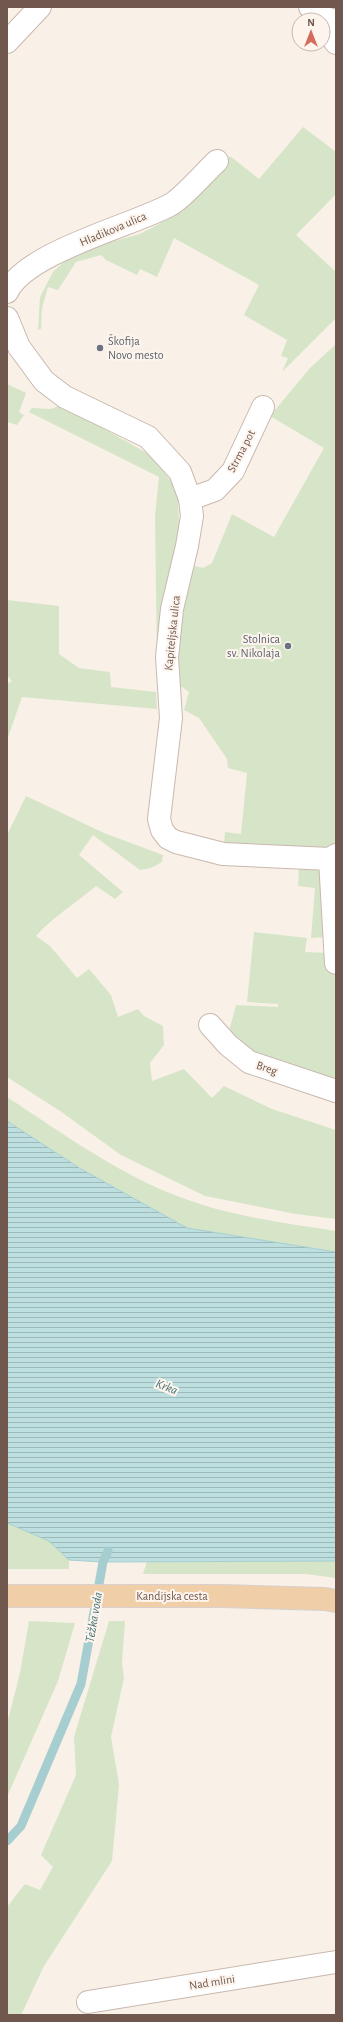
<svg xmlns="http://www.w3.org/2000/svg" width="343" height="2022" viewBox="0 0 343 2022" font-family="'Alegreya Sans',sans-serif">
<style>
.green{fill:#d6e5c8}
.water{fill:url(#water-rules);stroke:#a6ced1}
.lines{fill:none;stroke-linecap:round;stroke-linejoin:round}
.stream{stroke:#a6ced1;stroke-width:9}
.minor-casing{stroke:#cab8af;stroke-width:24}
.major-casing{stroke:#d7d0ce;stroke-width:24}
.minor{stroke:#fff;stroke-width:22}
.major{stroke:#efcea8;stroke-width:22}
.worship-dot{fill:#6b7280;stroke:#fdf5ed;stroke-width:1.5}
.labels{text-anchor:middle;stroke-width:4;stroke-linejoin:round;paint-order:stroke}
.street-label{font-size:12px;fill:#70584f;stroke:#fdf5ed}
.worship-label{font-size:12px;fill:#5b616d;stroke:#fdf5ed;text-anchor:start}
.water-label{font-size:13px;font-style:italic;fill:#487679;stroke:#fdf5ed}
</style>
<defs>
<pattern id="water-rules" width="6" height="5" patternUnits="userSpaceOnUse"><rect width="6" height="5" fill="#bedfe0"/><path d="M0 2.5h6" fill="none" stroke="#9fb8b8"/></pattern>
</defs>
<rect width="100%" height="100%" fill="#f9f1e7"/>
<g class="green">
<path d="M303,127l33,25v42l-40,41 40,37v46l-54,54 6,-14 -7,-2 6,-16 -43,-25 15,-30 -85,-47 -17,39 -17,-8 -3,6 -31,-15 -5,-5 -25,7 -18,28 -10,-3 -6,21 -1,21 -3,1 2,-33 13,-25 13,-12 28,-16 20,-3 26,-7 43,-23 47,-55 29,23z"/>
<path d="M336,344v500c-26,14 -82,3 -112,1l1,-13 16,2 6,-61 -19,-5 -1,-9 -28,-41 -15,-8 5,-18 -7,-5 -6,-1 3,-56 12,-65 12,3 9,-5 20,-49 42,23 50,-89 -54,-32 40,-48z"/>
<path d="M7,384l19,9 -7,19 5,3 -7,10 -10,-3z"/>
<path d="M61,405l86,48 10,9 7,10 10,14 4,15 1,26 -4,30 -18,105 -2,-146 4,-39 -130,-65 3,-4 19,1z"/>
<path d="M7,600l52,6v48l20,14 31,4 1,15 45,5 1,17 -135,-12 -15,43v-56l5,-3 -5,-6z"/>
<path d="M26,796l78,37 59,22 -1,7 -11,6 -11,2 -47,-35 -14,20 44,37 -8,7 -19,-13c-20,17 -43,31 -60,50l14,10 27,32 12,-9 22,26 7,22 20,-8 6,7 19,10 1,19 -14,18 2,18 32,-12 28,29 12,-12 48,23 64,21v89l-40,-5 -91,-18 -84,-41 -61,-44 -53,-34v-242z"/>
<path d="M299,867l24,2 5,68 -17,1 4,-50 -17,-2z"/>
<path d="M254,932l53,6 -2,14 24,1 7,17v110l-87,-29 -21,-16 8,-30 42,2v-3l-31,-2z"/>
<path d="M7,1097c61,40 122,85 193,107 44,14 90,20 136,27v21l-149,-24 -106,-59 -74,-48z"/>
<path d="M7,1523l42,18 20,19v9h-62z"/>
<path d="M331,1560l5,1v17l-30,-4h-163l4,-13z"/>
<path d="M29,1621l46,2 -17,58 -51,116v-73l13,-51z"/>
<path d="M109,1621h16l-3,42 2,15 -13,59 8,47 -7,77 -68,105 -23,49h-14v-108l18,-23 15,6 13,-23 -12,-12 35,-80 -2,-38z"/>
</g>
<path class="water" d="M7,1121l74,48 106,59 149,24v309l-233,1 -34,-2 -20,-19 -42,-18z"/>
<g class="lines">
<path class="stream" d="M7,1841l14,-15 60,-142 22,-122 5,-11"/>
<g class="minor-casing">
<g id="minor">
<path d="M310,7l11,9 15,6"/>
<path d="M323,24l13,19"/>
<path d="M7,42l33,-35"/>
<path d="M7,292c19,-40 124,-66 163,-87 12,-6 36,-34 47,-44"/>
<path d="M7,318l12,29 25,34 21,16 83,40 32,35 10,27 2,17 -5,30 -15,63 -5,48 4,61 -12,101 3,11 6,8 8,4 47,12 107,5 6,-4"/>
<path d="M190,499l25,-9 18,-19 30,-64"/>
<path d="M330,859l6,104"/>
<path d="M210,1025l18,20 21,17 87,29"/>
<path d="M88,2002l248,-40"/>
</g>
</g>
<g class="major-casing">
<path id="major" d="M7,1596h215l103,3 11,2"/>
</g>
<use href="#minor" class="minor"/>
<use href="#major" class="major"/>
</g>
<g class="worship-dot">
<circle cx="100" cy="348" r="4"/>
<circle cx="288" cy="646" r="4"/>
</g>
<g class="labels">
<g class="street-label">
<text transform="translate(113 229) rotate(-23)" y="4">Hladikova ulica</text>
<text transform="translate(241 451) rotate(-62)" y="4">Strma pot</text>
<text transform="translate(172 633) rotate(-84)" y="4">Kapiteljska ulica</text>
<text transform="translate(267 1068) rotate(19)" y="4">Breg</text>
<text x="172" y="1600">Kandijska cesta</text>
<text transform="translate(212 1982) rotate(-9)" y="4">Nad mlini</text>
</g>
<g class="worship-label">
<text x="108" y="345">Škofija<tspan x="108" dy="14">Novo mesto</tspan></text>
<text x="280" y="643" text-anchor="end">Stolnica<tspan x="280" dy="14">sv. Nikolaja</tspan></text>
</g>
<g class="water-label">
<text transform="translate(167 1386) rotate(22)" y="5">Krka</text>
<text transform="translate(93 1617) rotate(-80)" y="5">Težka voda</text>
</g>
</g>
<rect width="343" height="2022" fill="none" stroke="#70584f" stroke-width="16"/>
<g transform="translate(311 32)"><circle r="19" fill="#fdf5ed" stroke="#c5b6ae"/>
<path d="M0-3L7 15L0 10L-7 15Z" fill="#d36c5d"/>
<text y="-6" font-size="11" font-weight="bold" text-anchor="middle" fill="#70584f">N</text>
</g>
</svg>
